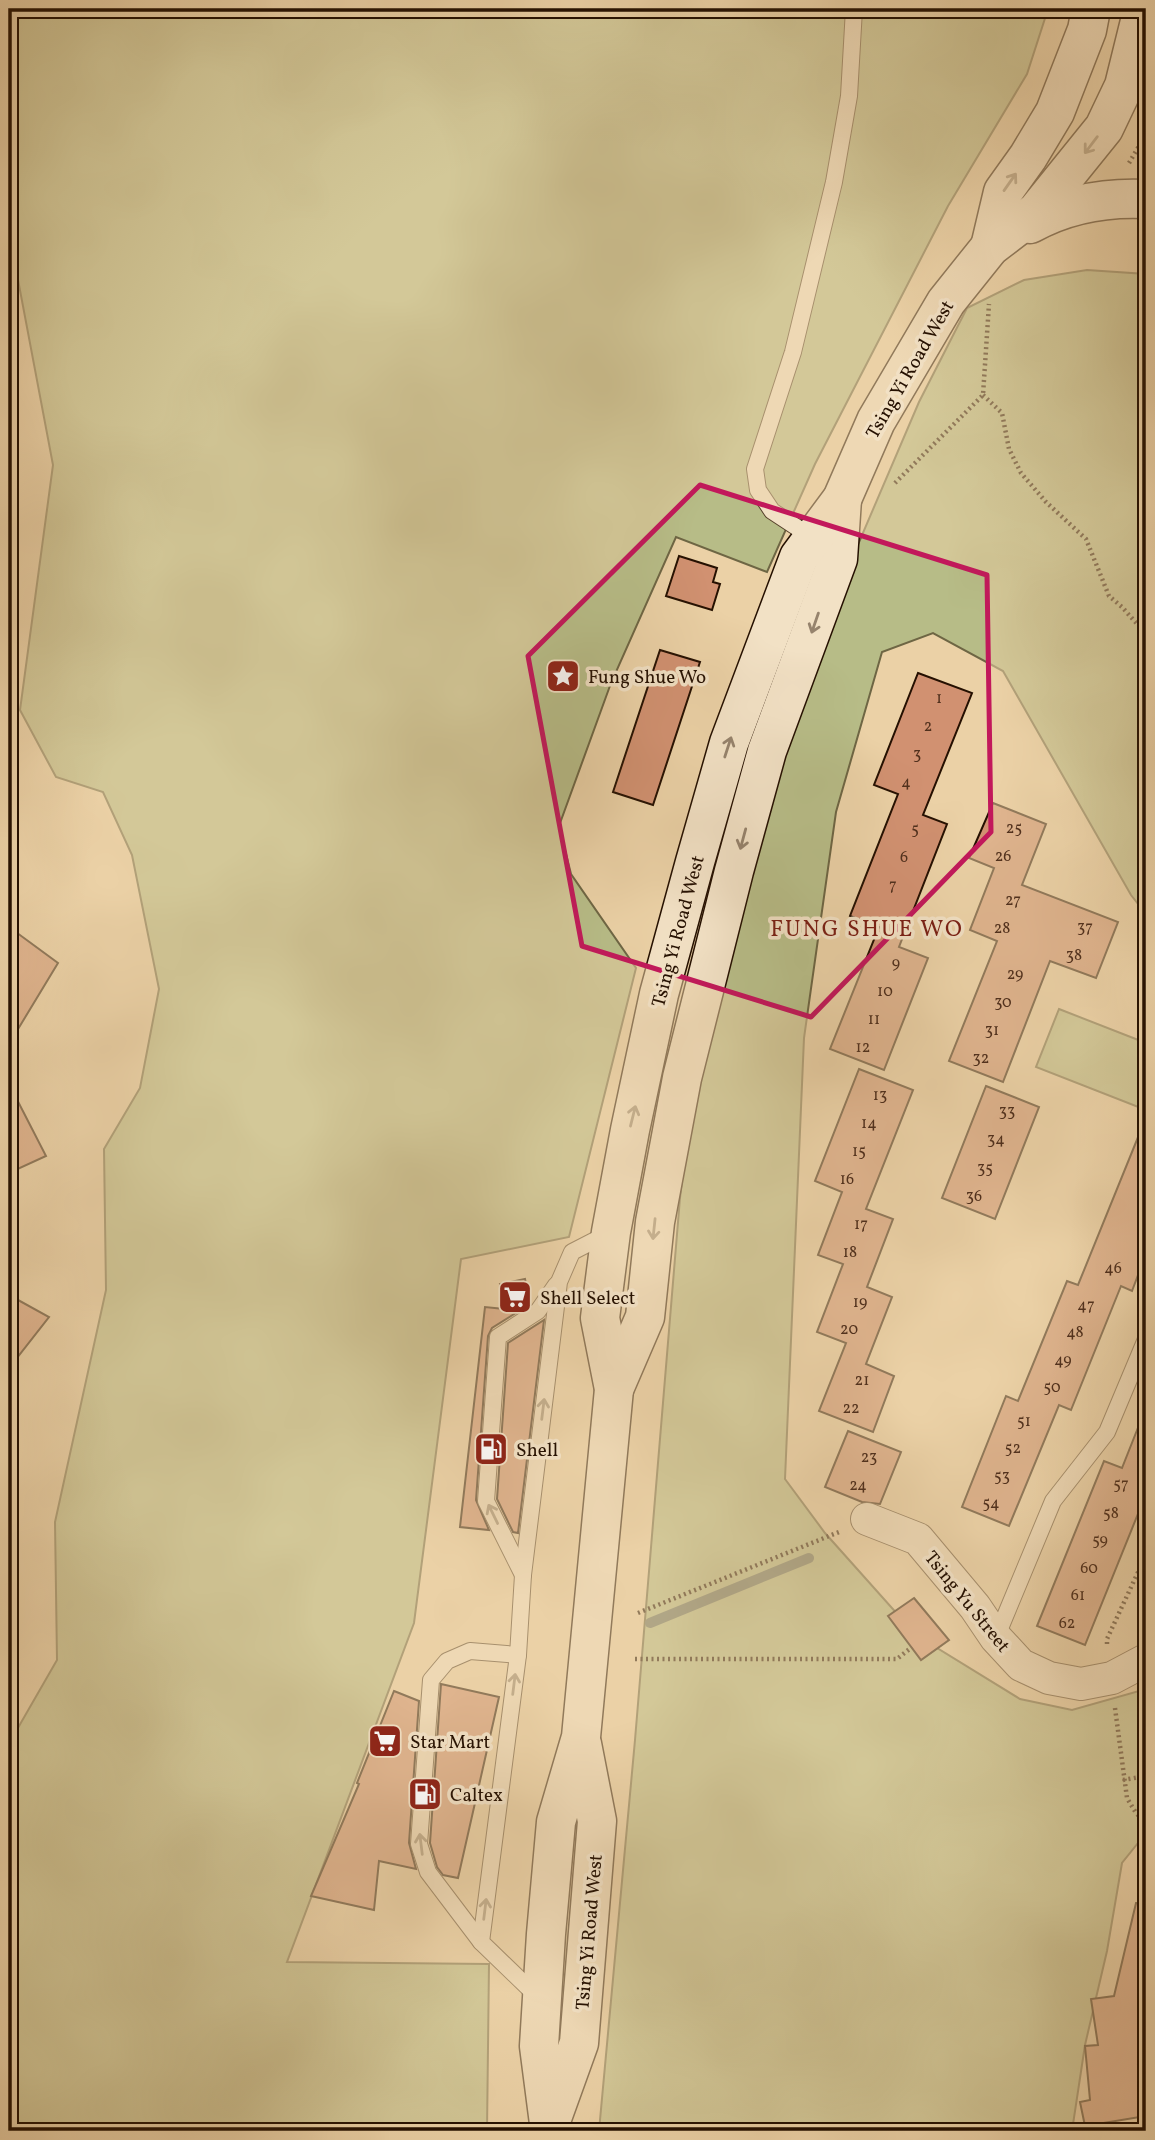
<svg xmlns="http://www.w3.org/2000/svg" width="1155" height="2140" viewBox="0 0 1155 2140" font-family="Vollkorn,serif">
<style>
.green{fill:#b7bc87;stroke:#6e6644;stroke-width:2}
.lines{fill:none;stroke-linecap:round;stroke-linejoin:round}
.stream{stroke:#6b7463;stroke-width:10}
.building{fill:#d19171;stroke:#251001;stroke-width:2}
.lane-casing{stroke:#56402a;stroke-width:18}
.street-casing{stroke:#56402a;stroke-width:34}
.secondary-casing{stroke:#251001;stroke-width:41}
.path{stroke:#251001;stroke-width:4.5;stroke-dasharray:2 3.5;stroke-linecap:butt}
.lane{stroke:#f2e1c5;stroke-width:16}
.street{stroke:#f2e1c5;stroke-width:32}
.secondary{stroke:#f2e1c5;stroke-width:38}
.oneway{stroke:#96836d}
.marked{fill:none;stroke:#c2185b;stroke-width:5;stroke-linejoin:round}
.labels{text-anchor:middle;stroke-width:7;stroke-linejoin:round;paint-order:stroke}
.number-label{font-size:16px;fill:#50301d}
.street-label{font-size:19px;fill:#251001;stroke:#f2e1c5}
.poi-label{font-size:19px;fill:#251001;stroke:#f2e1c5;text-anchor:start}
.quarter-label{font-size:23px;letter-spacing:2px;fill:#7a1f14;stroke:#f2e1c5}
</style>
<rect width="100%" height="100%" fill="#ebd1a6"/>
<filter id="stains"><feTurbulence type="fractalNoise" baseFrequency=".00286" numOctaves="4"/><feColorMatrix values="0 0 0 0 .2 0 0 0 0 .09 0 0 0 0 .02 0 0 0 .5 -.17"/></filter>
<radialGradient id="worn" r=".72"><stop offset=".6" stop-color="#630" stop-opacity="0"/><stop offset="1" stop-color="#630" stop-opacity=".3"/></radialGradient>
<g class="green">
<path d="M9,9h1039l-21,65 -79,132 -133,258 -48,108 -91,-35 -65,146 -52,143 12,48 65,94 -67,269 -108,22 -47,364 -127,339 202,2 -2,167h-206l-25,-7 -16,7h-231v-344l2,-47 46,-80 -2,-138 51,-232 -2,-141 36,-61 19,-99 -27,-134 -29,-63 -47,-15 -36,-67 33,-245 -44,-233z"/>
<path d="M1087,270l59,4v640l-15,-19 -128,-224 -70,-38 -51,19 -46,160 -32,226 -19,441 40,54 91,102 104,64 52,11 74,-21v144l-24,30 -15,88 -22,94 -13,86h-473l36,-391 45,-542 11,-95 112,-430 116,-271 48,-94 57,-28z"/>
<path d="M1059,1009l87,34v67l-110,-43z"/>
</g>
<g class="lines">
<path class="stream" d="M650,1623l159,-65"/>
</g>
<g class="building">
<path d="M679,556l38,12 -4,14 7,2 -8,26 -46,-14z"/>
<path d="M660,650l40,12 -47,143 -40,-13z"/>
<path d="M918,673l54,20 -49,122 24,9 -48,123 29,11 -44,112 -54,-21 49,-122 -29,-11 48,-122 -24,-9z"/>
<path d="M993,803l53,21 -24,61 96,37 -22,56 -46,-17 -47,121 -54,-21 48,-120 -27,-11 24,-62 -25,-10z"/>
<path d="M9,927l49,36 -49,81z"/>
<path d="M859,1069l54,21 -47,119 27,10 -26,68 25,10 -26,67 28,12 -21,56 -54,-21 27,-68 -29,-11 26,-68 -25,-9 24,-63 -27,-11z"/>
<path d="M9,1084l37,72 -37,17z"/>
<path d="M986,1086l53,21 -44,112 -53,-21z"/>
<path d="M1145,1120l1,134 -14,37 -11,-5 -50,124 -12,-5 -50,121 -47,-19 44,-111 12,5 49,-120 11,4z"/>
<path d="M525,1279l5,25 -38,24 -4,8 -12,164 13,30 -29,-3 25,-220 20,2 -5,-25z"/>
<path d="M9,1295l40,22 -40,51z"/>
<path d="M544,1320l-26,213 -5,-1 -16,-33 11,-156z"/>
<path d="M1145,1410l1,84 -61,151 -48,-19 67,-165 18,7z"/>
<path d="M848,1431l53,21 -21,52 -18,-2 -37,-15z"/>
<path d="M914,1598l35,42 -28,20 -33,-44z"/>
<path d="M441,1684l58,13 -41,181 -15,-3 -6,-8 -7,-24z"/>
<path d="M394,1691l25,10 -10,142 7,26 -37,-8 -5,49 -63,-14 48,-112 -2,-1z"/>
<path d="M1136,1903l10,1v159l-8,2 8,51 -61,10 -5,-24 10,-2 -5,-54 13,-1 -7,-46 23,-3z"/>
</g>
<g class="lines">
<g class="lane-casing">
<g id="lane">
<path d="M813,538l-41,-27 -14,-21 -3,-21 38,-117 41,-170 15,-86 5,-87"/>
<path d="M523,1575l-37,-74 12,-164 40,-26 18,-26"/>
<path d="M996,1638l57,-137 54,-69 39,-93"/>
<path d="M481,1942l-53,-70 -9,-28 12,-164 16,-19 23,-10 48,4"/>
<path d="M540,1999l-59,-57 37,-287 5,-80 36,-293 13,-30 37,-19"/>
</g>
</g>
<g class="street-casing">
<path id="street" d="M867,1519l51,20 57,68 21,31 25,27 28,13 32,6 31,-6 34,-18"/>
</g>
<g class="secondary-casing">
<g id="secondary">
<path d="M1030,224c36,-20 75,-27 116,-25"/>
<path d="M990,247l13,-55 25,-35 27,-45 32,-82 4,-21"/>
<path d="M614,1389l31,-72 10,-95 27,-144 52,-207 33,-120 71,-192 4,-60"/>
<path d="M552,2118l27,-75 18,-222 -15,-77"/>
<path d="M550,2131l-11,-85 7,-112 10,-112 25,-85 33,-348 -14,-71 11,-86 19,-102 29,-136 36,-132 34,-119 70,-186 43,-58 34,-78 70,-119 44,-55 47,-36 67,-83 20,-42 19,-77"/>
</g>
</g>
<g class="path">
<path d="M1129,163l17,-29"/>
<path d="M983,395l19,18 7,36 12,24 25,29 40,37 23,57 13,11 24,27"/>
<path d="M895,483l88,-88 6,-91"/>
<path d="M638,1613l201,-81"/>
<path d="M1107,1644v-5l39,-84"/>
<path d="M635,1659h262l15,-12"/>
<path d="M1115,1708l12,90 9,15 10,10"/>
<path d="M1123,1780l23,-4"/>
</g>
<use href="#lane" class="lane"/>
<use href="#street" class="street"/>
<use href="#secondary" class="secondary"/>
</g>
<defs><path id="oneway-shaft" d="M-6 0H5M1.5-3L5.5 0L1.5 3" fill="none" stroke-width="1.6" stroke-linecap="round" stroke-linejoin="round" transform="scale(1.75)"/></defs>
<g class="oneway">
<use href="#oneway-shaft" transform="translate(1091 145) rotate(127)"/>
<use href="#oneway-shaft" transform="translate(1010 182) rotate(-55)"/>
<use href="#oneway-shaft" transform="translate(815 623) rotate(109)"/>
<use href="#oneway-shaft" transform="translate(728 747) rotate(-72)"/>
<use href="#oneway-shaft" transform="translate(743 839) rotate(105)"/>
<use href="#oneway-shaft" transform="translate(633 1116) rotate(-76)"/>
<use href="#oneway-shaft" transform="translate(654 1229) rotate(96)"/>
<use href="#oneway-shaft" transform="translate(543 1409) rotate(-83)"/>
<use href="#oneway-shaft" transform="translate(493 1514) rotate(-116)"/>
<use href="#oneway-shaft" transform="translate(514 1684) rotate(-83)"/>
<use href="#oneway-shaft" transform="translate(421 1844) rotate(-97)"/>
<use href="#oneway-shaft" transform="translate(485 1909) rotate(-83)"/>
</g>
<path d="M0 0H1155V2140H0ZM700,485l287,90 4,257 -180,185 -229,-71 -54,-290z" fill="#ebd1a6" fill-opacity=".55" fill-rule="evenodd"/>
<path class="marked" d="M700,485l287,90 4,257 -180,185 -229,-71 -54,-290z"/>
<defs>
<g id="sight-square" transform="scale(1.75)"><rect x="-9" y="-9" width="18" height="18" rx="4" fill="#8f2418" stroke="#f2e1c5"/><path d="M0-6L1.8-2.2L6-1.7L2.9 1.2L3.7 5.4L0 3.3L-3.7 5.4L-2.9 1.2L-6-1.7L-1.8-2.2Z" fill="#fff"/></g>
<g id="supermarket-square" transform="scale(1.75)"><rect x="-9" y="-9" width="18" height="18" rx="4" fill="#8f2418" stroke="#f2e1c5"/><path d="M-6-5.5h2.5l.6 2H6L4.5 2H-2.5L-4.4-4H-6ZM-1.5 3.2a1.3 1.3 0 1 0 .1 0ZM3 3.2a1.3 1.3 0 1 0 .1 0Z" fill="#fff"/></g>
<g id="fuel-square" transform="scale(1.75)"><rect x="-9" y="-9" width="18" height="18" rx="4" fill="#8f2418" stroke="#f2e1c5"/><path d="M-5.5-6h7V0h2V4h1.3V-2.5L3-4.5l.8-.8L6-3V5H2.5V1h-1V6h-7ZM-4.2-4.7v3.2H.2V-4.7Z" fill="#fff"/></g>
</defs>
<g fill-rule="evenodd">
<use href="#sight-square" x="563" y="676"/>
<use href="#supermarket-square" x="515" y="1297"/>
<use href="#fuel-square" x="491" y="1449"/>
<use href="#supermarket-square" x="385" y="1741"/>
<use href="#fuel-square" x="425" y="1794"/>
</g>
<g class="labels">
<g class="number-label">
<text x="939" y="703">1</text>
<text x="928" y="731">2</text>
<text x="917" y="759">3</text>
<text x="906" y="787">4</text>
<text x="1014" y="833">25</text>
<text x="915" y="834">5</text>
<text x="1003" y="861">26</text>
<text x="904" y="862">6</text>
<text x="893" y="890">7</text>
<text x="1013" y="905">27</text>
<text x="1085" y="932">37</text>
<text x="1002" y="933">28</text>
<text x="1074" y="960">38</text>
<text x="896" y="968">9</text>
<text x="1015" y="979">29</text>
<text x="885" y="996">10</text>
<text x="1003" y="1007">30</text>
<text x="874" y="1024">11</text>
<text x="992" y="1035">31</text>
<text x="863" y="1052">12</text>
<text x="981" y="1063">32</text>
<text x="880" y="1100">13</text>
<text x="1007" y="1116">33</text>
<text x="869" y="1128">14</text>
<text x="996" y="1144">34</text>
<text x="859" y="1156">15</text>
<text x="985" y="1173">35</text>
<text x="847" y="1184">16</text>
<text x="974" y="1201">36</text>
<text x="861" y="1229">17</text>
<text x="850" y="1257">18</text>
<text x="1113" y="1273">46</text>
<text x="860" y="1307">19</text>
<text x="1086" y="1310">47</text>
<text x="849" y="1334">20</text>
<text x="1075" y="1337">48</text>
<text x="1063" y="1365">49</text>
<text x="862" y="1385">21</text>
<text x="1052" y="1392">50</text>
<text x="851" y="1413">22</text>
<text x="1024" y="1426">51</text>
<text x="1013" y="1453">52</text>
<text x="869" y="1462">23</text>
<text x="1002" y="1481">53</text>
<text x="1121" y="1489">57</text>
<text x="858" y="1490">24</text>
<text x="991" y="1508">54</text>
<text x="1111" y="1518">58</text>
<text x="1100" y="1545">59</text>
<text x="1089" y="1573">60</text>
<text x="1078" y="1600">61</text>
<text x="1067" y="1628">62</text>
</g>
<g class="street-label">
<text transform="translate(909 369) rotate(-60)" y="7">Tsing Yi Road West</text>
<text transform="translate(677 931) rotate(-75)" y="7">Tsing Yi Road West</text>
<text transform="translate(968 1601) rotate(51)" y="7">Tsing Yu Street</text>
<text transform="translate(588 1932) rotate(-85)" y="7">Tsing Yi Road West</text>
</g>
<g class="poi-label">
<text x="588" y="683">Fung Shue Wo</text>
<text x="540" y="1304">Shell Select</text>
<text x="516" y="1456">Shell</text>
<text x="410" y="1748">Star Mart</text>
<text x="450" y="1801">Caltex</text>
</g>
<g class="quarter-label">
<text x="867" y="936">FUNG SHUE WO</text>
</g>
</g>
<rect width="1155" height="2140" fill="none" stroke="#ebd1a6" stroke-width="35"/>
<rect x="10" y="10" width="1134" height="2119" fill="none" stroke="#251001" stroke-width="3.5"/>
<rect x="18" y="18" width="1120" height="2105" fill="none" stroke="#251001" stroke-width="2"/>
<rect width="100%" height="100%" filter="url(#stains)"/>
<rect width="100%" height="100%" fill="url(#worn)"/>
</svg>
